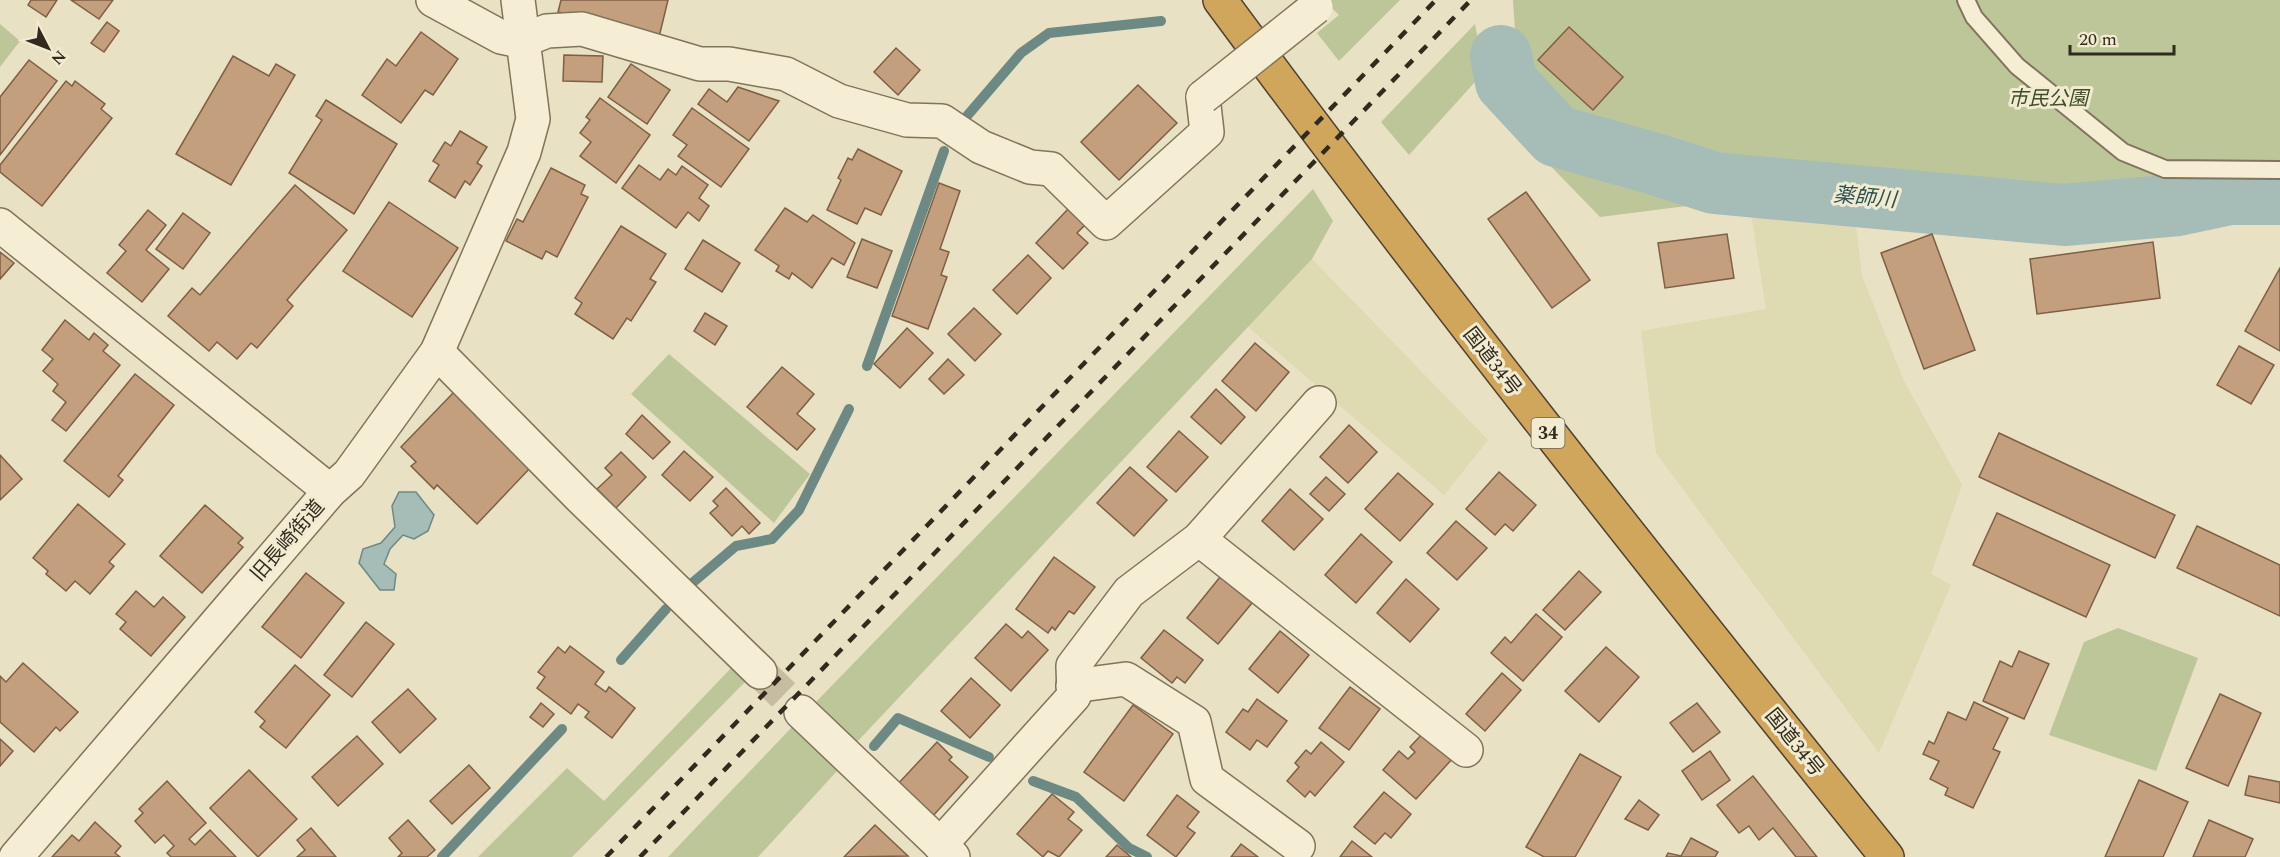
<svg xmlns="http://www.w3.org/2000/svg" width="2280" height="857" viewBox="0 0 2280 857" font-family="Spectral,'Noto Sans JP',serif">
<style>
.farmland{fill:#dedab2}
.green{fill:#bdc699}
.water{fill:#a5bcb7;stroke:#6d8984;stroke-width:1.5}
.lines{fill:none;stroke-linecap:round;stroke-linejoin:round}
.stream{stroke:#6d8984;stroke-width:10}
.river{stroke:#a5bcb7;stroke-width:62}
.building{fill:#c39f7d;stroke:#7e5f44;stroke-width:1.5}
.street-tunnel{stroke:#c5bca2;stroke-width:33;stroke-dasharray:33 16;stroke-linecap:butt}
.lane-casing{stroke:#81735c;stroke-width:20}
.street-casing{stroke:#81735c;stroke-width:36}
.highway-casing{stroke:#504130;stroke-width:36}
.lane{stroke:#f5eed5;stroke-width:16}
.street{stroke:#f5eed5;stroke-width:33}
.highway{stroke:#d0a65c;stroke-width:33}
.rail{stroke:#332a1e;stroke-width:4.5;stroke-dasharray:10 10;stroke-linecap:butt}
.street-bridge-casing{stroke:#81735c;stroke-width:36;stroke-linecap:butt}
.street-bridge{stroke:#f5eed5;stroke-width:33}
.labels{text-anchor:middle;stroke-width:6;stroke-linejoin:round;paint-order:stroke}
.shield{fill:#f1ebd2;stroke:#6c6454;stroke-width:1.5}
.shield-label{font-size:18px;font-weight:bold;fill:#332a1e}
.park-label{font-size:20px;font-style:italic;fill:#414d27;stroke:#f1ebd2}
.street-label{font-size:20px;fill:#332a1e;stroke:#f1ebd2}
.water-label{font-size:21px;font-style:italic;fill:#2f5151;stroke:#f1ebd2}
</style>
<rect width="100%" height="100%" fill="#e9e1c3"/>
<g class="farmland">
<path d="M1750,207l105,10 7,59 42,105 58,104 -31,89 20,11 -72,168 -223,-300 -15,-122 125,-22z"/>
<path d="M1312,259l176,181 -44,55 -196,-168z"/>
</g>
<g class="green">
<path d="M1324,0h76l-61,61 -22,-28 22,-18z"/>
<path d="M1513,0h767v185l-231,12 -298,-25 -185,-48 -32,-29 -18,-49z"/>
<path d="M0,24l20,17 -20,26z"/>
<path d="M1475,24l9,48 -75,83 -28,-33z"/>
<path d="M1538,153l180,49 -118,15z"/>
<path d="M1313,189l20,32 -21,38 -455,483 -42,-39z"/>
<path d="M669,354l141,120 -36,49 -143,-129z"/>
<path d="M2118,628l80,30 -42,113 -107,-36 35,-93z"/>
<path d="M734,665l15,13 -177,179h-94l89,-89 37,33z"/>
<path d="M793,726l44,45 -79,86h-90z"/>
</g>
<path class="water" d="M399,492h17l18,23 -6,16 -14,8 -11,-4 -13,14 -6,15 12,10 -2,16h-14l-21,-27 4,-14 18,-6 14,-16 -3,-21z"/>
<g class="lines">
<g class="stream">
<path d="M967,116l54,-63 28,-20 112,-12"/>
<path d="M867,366l77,-215"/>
<path d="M691,584l45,-38 36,-7 27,-29 50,-101"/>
<path d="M621,660l45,-51"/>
<path d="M874,746l24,-28 91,39"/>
<path d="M1033,781l43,16 53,51 18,9"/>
<path d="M442,857l120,-128"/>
</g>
<path class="river" d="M1501,56l5,26 50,54 99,28 59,19 350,32 114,-10 52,-11h50"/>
</g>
<g class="building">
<path d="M31,0h26l-11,17 -18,-12z"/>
<path d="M71,0h42l-14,19z"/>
<path d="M561,0h107l-9,37 -101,-25z"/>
<path d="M107,22l12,9 -15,21 -13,-9z"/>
<path d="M1569,27l54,50 -30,33 -55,-50z"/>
<path d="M421,32l37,27 -25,36 -8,-5 -24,33 -39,-28 25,-36 9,7z"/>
<path d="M896,48l24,22 -22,25 -24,-23z"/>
<path d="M564,55l39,1 -1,26 -39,-1z"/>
<path d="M233,56l36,20 7,-12 19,11 -64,110 -55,-31z"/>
<path d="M29,60l28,21 -57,74v-58z"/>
<path d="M631,64l39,26 -23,34 -39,-27z"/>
<path d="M66,81l6,5 3,-5 30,23 -4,5 11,9 -70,88 -42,-34v-7z"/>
<path d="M1138,85l39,38 -58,57 -38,-38z"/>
<path d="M738,87l41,14 -30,40 -51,-37 11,-15 18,13z"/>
<path d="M600,98l50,37 -34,48 -36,-27 11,-14 -11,-9 10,-13 -4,-3z"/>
<path d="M326,100l71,44 -43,70 -65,-41 33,-53 -6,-4z"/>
<path d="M692,108l57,41 -28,38 -43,-31 9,-11 -14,-10z"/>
<path d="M460,131l27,16 -10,16 5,3 -12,19 -5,-4 -10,17 -26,-17 10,-16 -6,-4 12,-19 6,4z"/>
<path d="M858,149l44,22 -21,44 -16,-7 -8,16 -30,-14 14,-30 -3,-2 10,-20 4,2z"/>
<path d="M639,165l21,15 8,-11 8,6 6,-9 26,19 -9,13 10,8 -10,15 -11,-9 -12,16 -54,-40z"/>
<path d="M551,168l34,17 -4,9 7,3 -31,60 -11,-6 -4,8 -36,-18 11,-22 6,3z"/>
<path d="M939,183l21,8 -20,58 9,3 -8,23 6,2 -19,52 -36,-13z"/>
<path d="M295,185l52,45 -60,70 6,6 -36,42 -6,-5 -14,16 -20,-17 -8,9 -41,-35 24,-28 8,7z"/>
<path d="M1526,192l64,88 -38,28 -64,-89z"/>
<path d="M389,202l69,46 -46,69 -69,-46z"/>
<path d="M785,208l22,14 6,-7 42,28 -11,22 -12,-7 -20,30 -20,-15 -3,6 -13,-8 3,-5 -24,-16z"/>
<path d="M1068,209l17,16 -8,8 11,10 -25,26 -27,-26z"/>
<path d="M148,210l18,15 -20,25 23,19 -27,33 -35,-29 19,-22 -7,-6z"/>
<path d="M183,213l27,20 -27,36 -27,-20z"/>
<path d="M621,226l45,28 -16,25 6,3 -25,39 -4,-3 -14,21 -38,-25 7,-11 -7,-5z"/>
<path d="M1727,234l7,44 -69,10 -7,-45z"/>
<path d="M1932,234l43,116 -51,19 -43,-116z"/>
<path d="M862,239l30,12 -15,37 -30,-11z"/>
<path d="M703,240l37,23 -18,29 -37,-23z"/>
<path d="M2153,242l7,56 -123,16 -7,-55z"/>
<path d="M0,252l14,11 -14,16z"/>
<path d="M1028,255l23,23 -34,36 -24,-24z"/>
<path d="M2280,268v83l-35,-20z"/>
<path d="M974,308l27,26 -26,27 -27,-27z"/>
<path d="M705,313l22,13 -12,19 -21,-14z"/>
<path d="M65,320l24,20 5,-7 14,12 -5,6 17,14 -54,66 -14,-11 14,-18 -13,-11 5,-7 -15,-13 10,-12 -11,-9z"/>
<path d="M907,328l26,25 -33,35 -26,-24z"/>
<path d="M1255,343l34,29 -33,39 -34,-30z"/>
<path d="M2239,346l35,19 -23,39 -34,-19z"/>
<path d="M948,359l16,16 -20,19 -15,-15z"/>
<path d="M782,367l32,27 -17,20 18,15 -18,21 -50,-43z"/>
<path d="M135,374l39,31 -56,71 5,4 -14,17 -45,-36z"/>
<path d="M1216,389l29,28 -24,27 -30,-27z"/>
<path d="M454,392l77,75 -54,57 -40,-39 -3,4 -23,-23 5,-4 -15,-15z"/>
<path d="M642,415l28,27 -17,17 -27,-25z"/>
<path d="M1349,425l28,27 -29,31 -28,-26z"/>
<path d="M1179,431l29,26 -32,35 -29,-25z"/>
<path d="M1999,433l176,82 -20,43 -176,-81z"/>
<path d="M684,451l29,26 -23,24 -28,-26z"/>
<path d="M621,452l25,25 -30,31 -19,-19 15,-14 -7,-7z"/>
<path d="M0,455l22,24 -22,21z"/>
<path d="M1130,467l37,33 -33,36 -37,-33z"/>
<path d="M1499,472l37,33 -23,26 -8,-7 -10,11 -29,-26z"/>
<path d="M1398,473l35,31 -33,37 -35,-32z"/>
<path d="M1326,477l19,17 -16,17 -19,-17z"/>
<path d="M726,488l34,35 -11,11 -7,-8 -10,10 -22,-23 8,-7 -5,-5z"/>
<path d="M1290,489l33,30 -29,31 -32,-29z"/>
<path d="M78,504l47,40 -16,18 5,4 -24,28 -15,-13 -9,10 -20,-17 2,-3 -15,-13z"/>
<path d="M205,505l38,33 -5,5 5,4 -41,46 -42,-37z"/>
<path d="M1997,513l113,52 -24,52 -113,-52z"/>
<path d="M1456,521l31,27 -30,32 -30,-27z"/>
<path d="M2197,526l83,39v51l-103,-48z"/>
<path d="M1361,534l31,28 -36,41 -31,-28z"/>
<path d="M1054,557l41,30 -21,27 -5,-3 -14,19 -3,-3 -4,6 -32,-24z"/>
<path d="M1579,571l22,21 -36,38 -22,-20z"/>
<path d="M306,573l38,30 -43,55 -39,-31z"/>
<path d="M1220,577l32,26 -34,41 -31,-26z"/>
<path d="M1406,579l33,30 -29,33 -33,-29z"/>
<path d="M136,591l18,16 9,-10 22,20 -34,39 -31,-27 6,-7 -10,-8z"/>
<path d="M1536,614l26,23 -39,44 -32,-28 14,-16 6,6z"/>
<path d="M366,622l28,22 -42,53 -28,-22z"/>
<path d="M1006,624l16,14 6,-7 20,19 -37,41 -36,-33z"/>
<path d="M1164,630l39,30 -18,23 -8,-6 -5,6 -31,-25z"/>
<path d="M1280,631l29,24 -31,38 -29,-24z"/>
<path d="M570,646l34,26 -9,12 11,8 3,-5 26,21 -23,30 -27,-21 4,-5 -11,-8 -7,10 -34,-26 8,-11 -7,-5 20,-25 7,6z"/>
<path d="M1606,647l33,30 -40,45 -34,-31z"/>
<path d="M2019,651l30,13 -25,55 -41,-18 17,-40 12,6z"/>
<path d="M23,663l55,49 -18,19 -4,-4 -22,25 -34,-30v-46l6,6z"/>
<path d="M295,665l35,30 -44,53 -26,-21 5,-6 -10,-9z"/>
<path d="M1502,673l19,17 -36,41 -19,-17z"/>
<path d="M971,678l29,27 -30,33 -29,-27z"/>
<path d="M1350,687l30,22 -31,41 -30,-22z"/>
<path d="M408,689l28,30 -36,34 -28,-31z"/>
<path d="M2220,694l41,19 -33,73 -42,-18z"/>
<path d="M1257,699l30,22 -20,26 -10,-7 -7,10 -24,-18 17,-23 5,3z"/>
<path d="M1974,702l34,16 -15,31 7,3 -27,56 -28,-13 3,-7 -18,-9 9,-18 -16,-7 6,-13 5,3 14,-32 18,8z"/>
<path d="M541,703l13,11 -11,13 -13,-10z"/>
<path d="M1697,703l23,29 -27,20 -23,-29z"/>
<path d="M1133,705l40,29 -49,67 -40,-29z"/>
<path d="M1424,732l29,26 -37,41 -33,-29 16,-19 9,8 7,-7 -5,-5z"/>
<path d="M357,736l26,28 -45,42 -26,-29z"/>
<path d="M0,739l13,12 -13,15z"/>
<path d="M937,742l15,15 -3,3 19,17 -36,40 -35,-32z"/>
<path d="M1321,742l23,20 -29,34 -5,-5 -5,6 -18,-16 12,-14 -4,-4 11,-13 5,4z"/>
<path d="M1710,751l20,29 -28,20 -20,-29z"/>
<path d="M1580,754l41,23 -46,80h-31l-18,-10z"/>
<path d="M469,765l21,23 -38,36 -22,-23z"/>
<path d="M249,770l48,49 -39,38 -48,-49z"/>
<path d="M1753,776l64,81h-21l-23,-29 -14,12 -10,-14 -10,7 -22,-28z"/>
<path d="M2249,776l31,6v21l-35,-8z"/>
<path d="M2139,780l49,22 -25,55h-58z"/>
<path d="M167,781l39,42 -17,16 6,6 15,-15 26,27h-65l-4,-4 7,-7 -10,-11 -9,8 -20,-22 8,-8 -4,-4z"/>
<path d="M1384,792l27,22 -20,24 -6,-5 -10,11 -21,-17z"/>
<path d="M1052,794l22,18 -6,7 14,11 -23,27 -11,-6 -5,6 -26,-23z"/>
<path d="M1177,795l22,17 -12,15 8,6 -19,24 -29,-22z"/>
<path d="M1639,800l20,15 -11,15 -23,-11z"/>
<path d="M408,820l27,30 -8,7h-29l4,-4 -13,-15z"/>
<path d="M2209,820l44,19 -8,18h-52z"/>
<path d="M95,822l26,24 -6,7 5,4h-68l20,-22 7,6z"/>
<path d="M875,825l33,31 -64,1z"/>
<path d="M311,828l25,29h-39l8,-7 -8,-10z"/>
<path d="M1691,838l27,14 -3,5h-49l2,-4 13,3z"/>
<path d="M1352,841l20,16h-32z"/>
<path d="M1241,844l17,13h-27z"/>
<path d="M1117,845l14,12h-25z"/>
</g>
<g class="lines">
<path class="street-tunnel" d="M760,672l41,40"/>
<g class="lane-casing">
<path id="lane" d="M1966,0l8,17 43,49 106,86 42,17 115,1"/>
</g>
<g class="street-casing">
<g id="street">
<path d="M433,0l68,37 20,4 26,-10 35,-2 118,35h29l57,10 53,27 68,19 35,1 39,26 49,20 21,2 55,54 101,-91 -4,-35"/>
<path d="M0,225l330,266"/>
<path d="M437,352l142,144 181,176"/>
<path d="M1199,539l267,211"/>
<path d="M1073,686l53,-7 68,43 13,57 91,67"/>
<path d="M801,712l152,145"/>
<path d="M940,845l134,-149 -1,-30 56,-74 70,-53 120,-136"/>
<path d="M16,857l314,-366 19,-17 88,-122 87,-200 9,-33 -15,-119"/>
</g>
</g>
<g class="highway-casing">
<path id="highway" d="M1220,0c215,291 440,575 667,857"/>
</g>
<use href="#lane" class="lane"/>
<use href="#street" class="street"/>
<use href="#highway" class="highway"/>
<g class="rail">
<path d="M606,857l830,-857"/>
<path d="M640,857l831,-857"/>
</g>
<g class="street-bridge-casing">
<path id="street-bridge" d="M1203,97l113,-90"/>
</g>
<use href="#street-bridge" class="street-bridge"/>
</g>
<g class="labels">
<rect class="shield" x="1531.5" y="418" width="33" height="30" rx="4.5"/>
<g class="shield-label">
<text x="1548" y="439">34</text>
</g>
<g class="park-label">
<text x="2048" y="105">市民公園</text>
</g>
<g class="street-label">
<text transform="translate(1493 361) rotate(52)" y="7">国道34号</text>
<text transform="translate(287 540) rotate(-49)" y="7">旧長崎街道</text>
<text transform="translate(1795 742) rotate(51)" y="7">国道34号</text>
</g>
<g class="water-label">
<text transform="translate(1865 197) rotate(5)" y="7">薬師川</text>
</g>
</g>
<g transform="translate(48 48) rotate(132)" stroke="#f1ebd2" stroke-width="4.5" paint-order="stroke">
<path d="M0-4.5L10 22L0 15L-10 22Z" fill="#332a1e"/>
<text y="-9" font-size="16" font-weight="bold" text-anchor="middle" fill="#332a1e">N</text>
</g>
<path d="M2070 45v9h104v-9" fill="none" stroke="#332a1e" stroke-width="3"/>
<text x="2079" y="45" font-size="18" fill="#332a1e" stroke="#f1ebd2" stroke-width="4.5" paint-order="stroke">20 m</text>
</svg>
